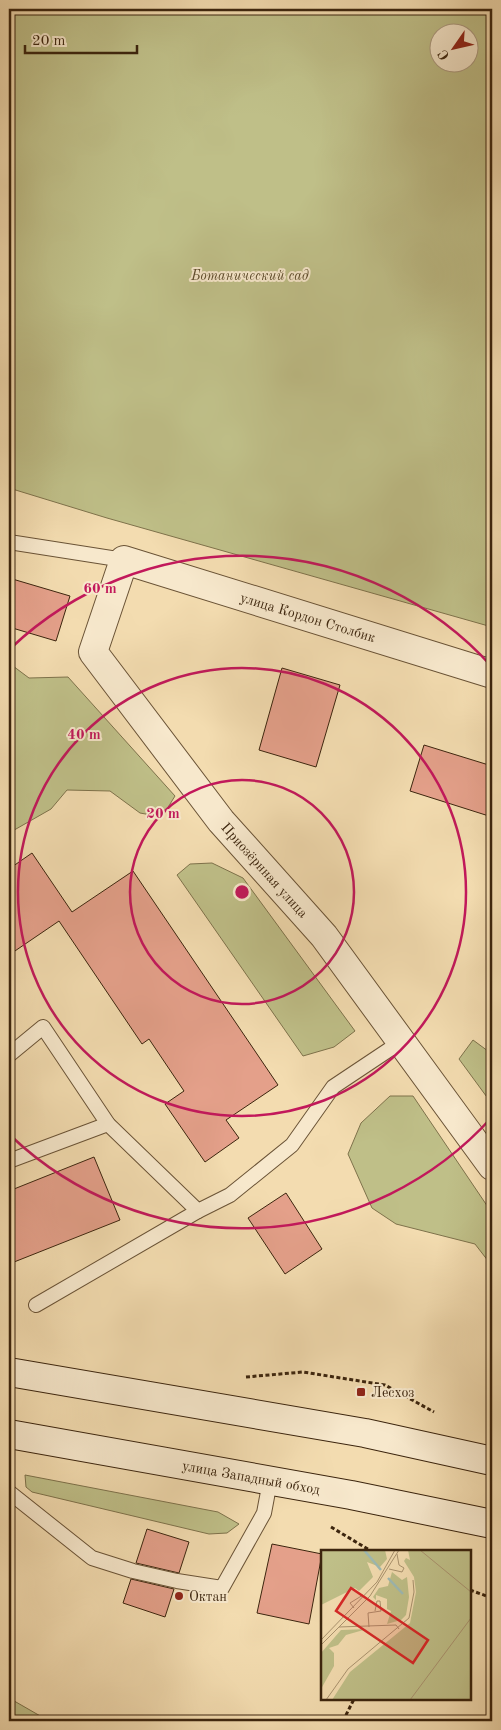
<svg xmlns="http://www.w3.org/2000/svg" width="501" height="1730" viewBox="0 0 501 1730" font-family="'Old Standard TT',serif">
<style>
.green{fill:#bfbf88;stroke:#7e724b;fill-rule:evenodd}
.building{fill:#e4a08a;stroke:#3c250e}
.lines{fill:none;stroke-linecap:round;stroke-linejoin:round}
.lane-casing{stroke:#6a5336;stroke-width:16}
.street-casing{stroke:#6a5336;stroke-width:30}
.secondary-casing{stroke:#3c250e;stroke-width:30}
.path{stroke:#3c250e;stroke-width:3;stroke-dasharray:4 2.5;stroke-linecap:butt}
.lane{stroke:#f7e8cc;stroke-width:14}
.street{stroke:#f7e8cc;stroke-width:28}
.secondary{stroke:#f7e8cc;stroke-width:28}
.ring{fill:none;stroke:#c2185b;stroke-width:2.5}
.poi-dot{fill:#8f2418;stroke:#f7e8cc;stroke-width:2}
.labels{text-anchor:middle;stroke-width:4;stroke-linejoin:round;paint-order:stroke}
.park-label{font-size:14px;font-style:italic;fill:#5d4c2c;stroke:#f7e8cc}
.street-label{font-size:14px;fill:#3c250e;stroke:#f7e8cc}
.poi-label{font-size:14px;fill:#3c250e;stroke:#f7e8cc;text-anchor:start}
.inset-river{fill:none;stroke:#9ebab4;stroke-width:2.5}
.inset-road{fill:none;stroke:#aa936f;stroke-width:1}
.view{fill:#d62828;fill-opacity:0.15;stroke:#d62828;stroke-width:2.5}
.inset-edge{fill:none;stroke:#3c250e;stroke-width:2.5}
.centre{fill:#c2185b;stroke:#f7e8cc;stroke-width:2.5}
.ring-label{font-size:15px;text-anchor:middle;font-weight:bold;fill:#c2185b;stroke:#f7e8cc;stroke-width:4;stroke-linejoin:round;paint-order:stroke}
</style>
<rect width="100%" height="100%" fill="#f3dcb0"/>
<filter id="stains"><feTurbulence type="fractalNoise" baseFrequency=".004" numOctaves="4"/><feColorMatrix values="0 0 0 0 .2 0 0 0 0 .09 0 0 0 0 .02 0 0 0 .5 -.17"/></filter>
<radialGradient id="worn" r=".72"><stop offset=".6" stop-color="#630" stop-opacity="0"/><stop offset="1" stop-color="#630" stop-opacity=".3"/></radialGradient>
<g class="green">
<path d="M9,9h483v618l-385,-109 -98,-30zM468,32v30h-30v-30z"/>
<path d="M9,663l20,15 39,-1 107,119 -13,21 -22,-4 -30,-22 -43,-1 -16,19 -42,24z"/>
<path d="M212,863l31,15 112,153 -21,16 -31,9 -126,-181 13,-11z"/>
<path d="M473,1040l19,14v50l-33,-45z"/>
<path d="M390,1096h23l79,117v53l-17,-22 -79,-20 -24,-16 -24,-54 13,-31z"/>
<path d="M25,1475l193,37 21,12 -12,9 -18,1 -177,-42 -6,-5z"/>
<path d="M9,1698l40,23h-40z"/>
</g>
<g class="building">
<path d="M9,578l61,18 -14,45 -47,-14z"/>
<path d="M282,668l58,17 -24,82 -57,-17z"/>
<path d="M424,745l68,21v51l-82,-26z"/>
<path d="M32,853l40,59 61,-41 145,214 -52,35 13,18 -34,24 -40,-58 19,-13 -35,-52 -7,5 -83,-123 -50,34v-86z"/>
<path d="M94,1157l26,63 -111,44v-73z"/>
<path d="M286,1193l36,56 -37,25 -37,-56z"/>
<path d="M147,1529l42,13 -10,31 -43,-10z"/>
<path d="M272,1544l50,10 -13,70 -52,-11z"/>
<path d="M131,1579l43,10 -9,28 -42,-14z"/>
</g>
<g class="lines">
<g class="lane-casing">
<g id="lane">
<path d="M9,542l115,18"/>
<path d="M9,1055l34,-28 65,97 90,87 32,-16 62,-50 41,-58 69,-46"/>
<path d="M9,1161l99,-37"/>
<path d="M36,1305l162,-94"/>
<path d="M9,1492l83,66 41,13 44,10 45,7 42,-75 6,-32"/>
</g>
</g>
<g class="street-casing">
<g id="street">
<path id="s1" d="M492,674l-368,-114 -31,92 128,169 103,115 168,230"/>
</g>
</g>
<g class="secondary-casing">
<g id="secondary">
<path d="M9,1372l356,61 127,28"/>
<path id="s2" d="M9,1434l342,61 141,29"/>
</g>
</g>
<g class="path">
<path d="M246,1377l57,-5 82,13 49,27"/>
<path d="M331,1527l40,24"/>
<path d="M470,1590l22,8"/>
<path d="M343,1721l11,-22"/>
</g>
<use href="#lane" class="lane"/>
<use href="#street" class="street"/>
<use href="#secondary" class="secondary"/>
</g>
<g class="ring">
<circle cx="242" cy="892" r="112"/>
<circle cx="242" cy="892" r="224"/>
<path d="M492 1117A336 336 0 0 1 11 1136M11 648A336 336 0 0 1 492 667"/>
</g>
<g class="poi-dot">
<rect x="356" y="1387" width="10" height="10" rx="2.5"/>
<circle cx="179" cy="1596" r="5"/>
</g>
<g class="labels">
<g class="park-label">
<text x="250" y="280">Ботанический сад</text>
</g>
<g class="street-label">
<text transform="translate(308 617) rotate(17)" y="5">улица Кордон Столбик</text>
<text dy="5" stroke="none"><textPath href="#s1" startOffset="760">Приозёрнная улица</textPath></text>
<text dy="5" stroke="none"><textPath href="#s2" startOffset="246">улица Западный обход</textPath></text>
</g>
<g class="poi-label">
<text x="371" y="1397">Лесхоз</text>
<text x="189" y="1601">Октан</text>
</g>
</g>
<g transform="translate(321 1550)">
<rect width="150" height="150" fill="#f3dcb0"/>
<path d="M0,0h64l2,9 -7,8 -13,-5 6,15 -14,14 -4,-3 -34,17zM87,0h63v150h-139l18,-28 60,-49 6,-31 -2,-15 -10,-16 2,-3 4,2zM71,22l10,8 5,-3 2,20 -3,18 -5,5 -14,4 4,-13 -4,-2v-10l-11,-4v5l-3,-3 6,-9 9,-2zM46,79l-21,6 -8,10 -9,3 5,5v13l-13,23v-36l20,-23z" fill="#bfbf88"/>
<path class="inset-river" d="M43,0l17,20M67,28l15,16"/>
<path class="inset-road" d="M99,0l51,42M68,19l13,3 2,-4 -5,-3 -2,-11M33,58l-4,-5 13,-8M18,77l57,-2 3,4M48,77l-1,-14 13,-2 -1,-10h-3l-2,10M0,90l56,-58 18,-32M0,95l49,-49 29,-46M5,150l22,-31 61,-51 5,-26 -1,-12M89,150l61,-82"/>
<path class="view" d="M30,38l77,52 -15,23 -77,-52z"/>
<rect width="150" height="150" class="inset-edge"/>
</g>
<circle cx="242" cy="892" r="8" class="centre"/>
<g class="ring-label">
<text x="100" y="593">60 m</text>
<text x="84" y="739">40 m</text>
<text x="163" y="818">20 m</text>
</g>
<rect width="501" height="1730" fill="none" stroke="#f3dcb0" stroke-width="30"/>
<rect x="10" y="10" width="481" height="1710" fill="none" stroke="#3c250e" stroke-width="2.5"/>
<rect x="15" y="15" width="471" height="1700" fill="none" stroke="#3c250e"/>
<g transform="translate(454 48) rotate(236)"><circle r="24" fill="#f7e8cc" stroke="#ac9a80"/>
<path d="M0-4L9 19L0 12L-9 19Z" fill="#8f2418"/>
<text y="-8" font-size="14" font-weight="bold" text-anchor="middle" fill="#3c250e">С</text>
</g>
<path d="M25 45v8h112v-8" fill="none" stroke="#3c250e" stroke-width="2.5"/>
<text x="32" y="45" font-size="15" fill="#3c250e" stroke="#f7e8cc" stroke-width="4" paint-order="stroke">20 m</text>
<rect width="100%" height="100%" filter="url(#stains)"/>
<rect width="100%" height="100%" fill="url(#worn)"/>
</svg>
